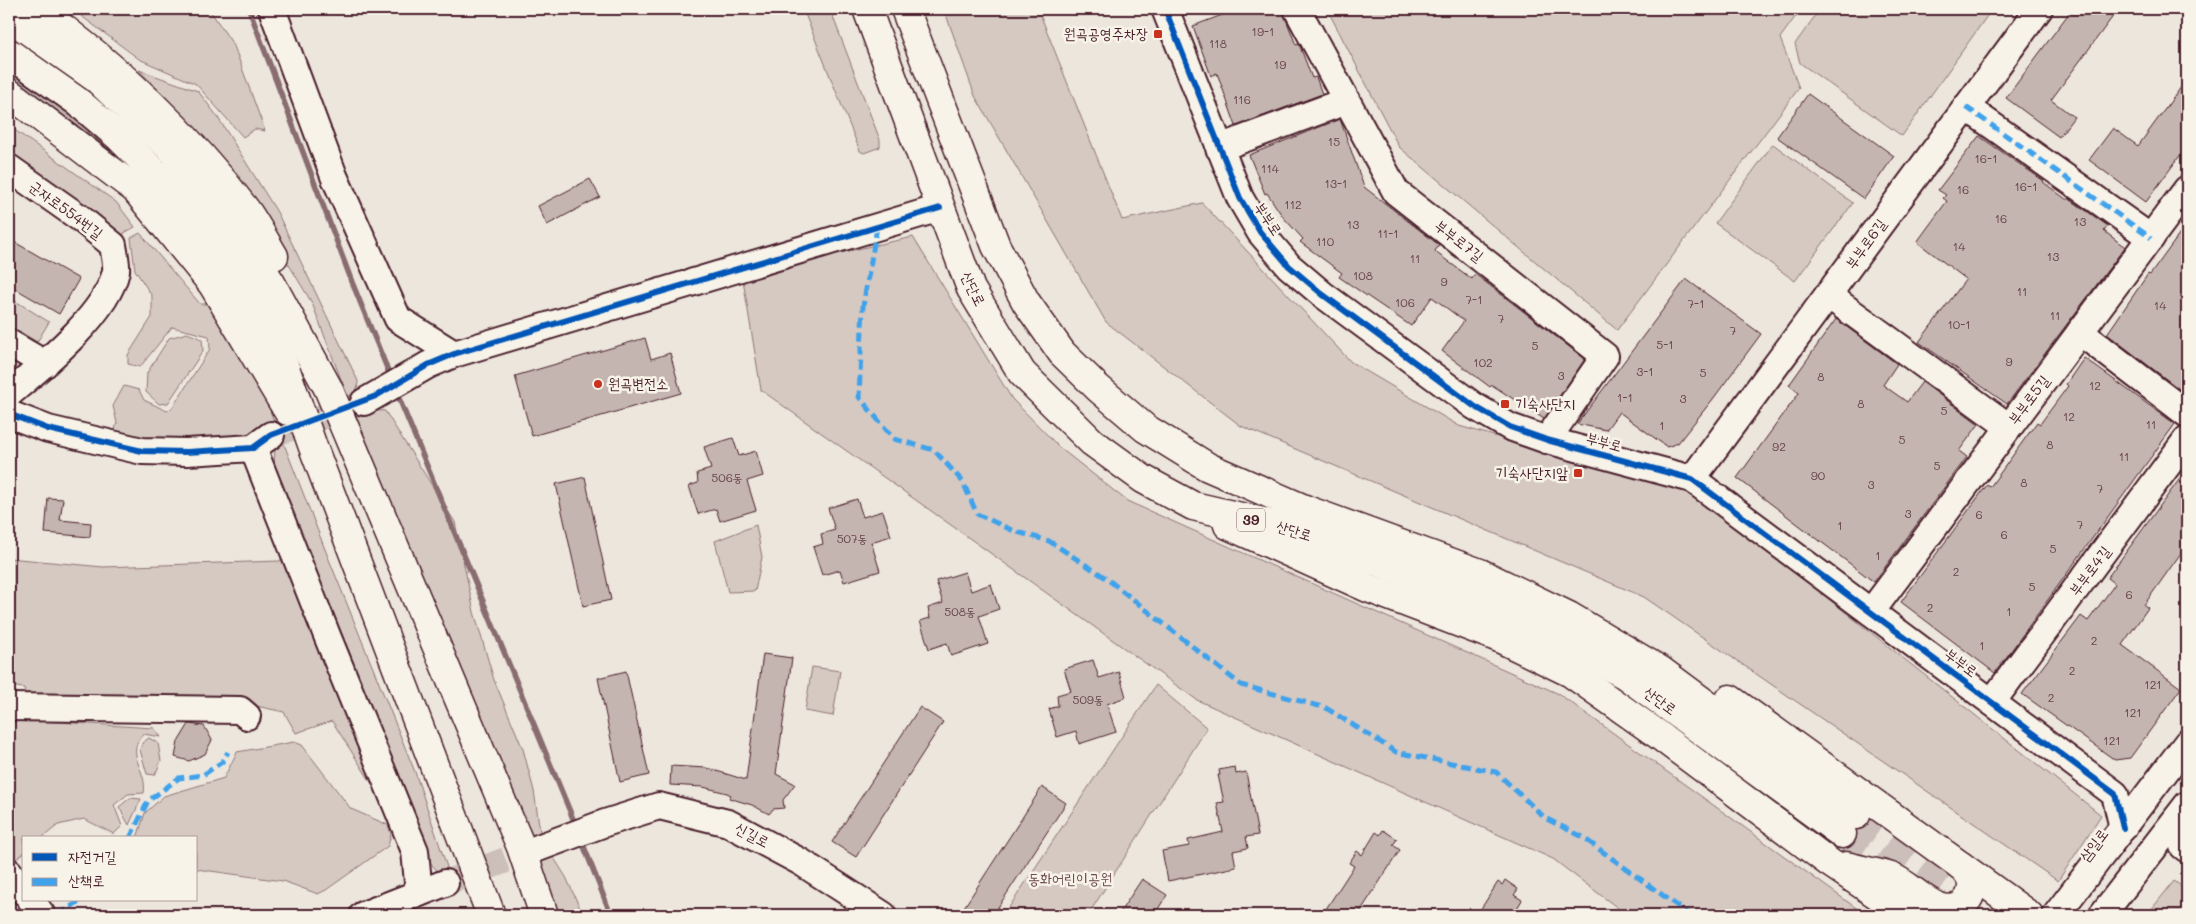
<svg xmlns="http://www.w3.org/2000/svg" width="2196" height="924" viewBox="0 0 2196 924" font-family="Mali,'Poor Story',sans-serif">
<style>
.green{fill:#d5c9c2;stroke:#907476}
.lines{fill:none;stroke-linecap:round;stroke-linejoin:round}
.stream{stroke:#896c6f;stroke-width:5.5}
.building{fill:#c4b5b0;stroke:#4a1f2b}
.minor-tunnel{stroke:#ccbeb9;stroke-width:26;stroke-dasharray:26 13;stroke-linecap:butt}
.major-tunnel{stroke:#ccbeb9;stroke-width:28;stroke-dasharray:28 14;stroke-linecap:butt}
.minor-casing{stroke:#4a1f2b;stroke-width:30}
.major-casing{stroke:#4a1f2b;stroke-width:31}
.minor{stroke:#f7f3e8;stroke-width:26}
.major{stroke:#f7f3e8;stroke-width:28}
.quiet{stroke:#40a2eb;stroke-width:5;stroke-dasharray:10 5;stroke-linecap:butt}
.cycleway-casing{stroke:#f7f3e8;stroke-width:9}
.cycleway{stroke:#0057b8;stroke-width:6}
.poi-dot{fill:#c8321e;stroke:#f7f3e8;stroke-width:2}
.labels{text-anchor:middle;stroke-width:5;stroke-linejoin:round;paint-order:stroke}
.number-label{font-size:12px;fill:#68444c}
.shield{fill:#f7f3e8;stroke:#7e5f64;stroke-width:1}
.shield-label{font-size:14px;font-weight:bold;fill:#4a1f2b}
.poi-label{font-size:15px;fill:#4a1f2b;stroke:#f7f3e8;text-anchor:end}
.street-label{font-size:15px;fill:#4a1f2b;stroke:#f7f3e8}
.park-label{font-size:15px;fill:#6d4a51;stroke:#f7f3e8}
</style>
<rect width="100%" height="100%" fill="#ece6dd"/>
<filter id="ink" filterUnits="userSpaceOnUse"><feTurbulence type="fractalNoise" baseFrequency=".02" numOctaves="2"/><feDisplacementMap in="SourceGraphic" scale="10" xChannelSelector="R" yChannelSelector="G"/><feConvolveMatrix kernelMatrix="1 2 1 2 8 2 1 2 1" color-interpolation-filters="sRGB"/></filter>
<g filter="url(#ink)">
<g class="green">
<path d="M72,9h137l25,37 31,85 -10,-2 -12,8 -47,-53 -57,-25z"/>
<path d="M803,9h27l50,131v7l-16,6 -4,-2z"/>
<path d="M944,9h94l84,211 80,-17 149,159 108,64 236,67 406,322 -43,66 -414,-284 -403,-171 -135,-104 -131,-226z"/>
<path d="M1327,9h474l-21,29 19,50 -182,242 -218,-183z"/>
<path d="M1820,9h172l-90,127 -102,-73 -5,-19z"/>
<path d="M139,70l59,21 19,25 60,96 81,169 -1,9 9,20 19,1 70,111 19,90 20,68 29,69 11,42 6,40 -1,10 4,11 11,6 12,19 17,38h-29l-90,-238 -122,-295 -30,-79 -73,-121 -52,-62z"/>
<path d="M9,126l107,76 19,25 -11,6 -1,10 -114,-83z"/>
<path d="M1773,144l80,59 -58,78 -80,-58z"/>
<path d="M140,233l60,71h9l56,91 9,27 -22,17 -62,6 -77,-10 4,-12 -4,-17 11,-20 15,4 5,10 23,11 5,-3 38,-59 -1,-13 -37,-9 -32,40 -12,-3v-9l24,-38v-21l-17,-26 -4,-32z"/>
<path d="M913,237l99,162 48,49 67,53 432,193 307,221h-239l-74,-56 -356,-159 -436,-310 -19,-116z"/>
<path d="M9,297l40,25 -12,20 -28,-17z"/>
<path d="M187,333l15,6 1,12 -35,52 -9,1 -13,-12 1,-19 22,-35z"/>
<path d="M282,439l46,118 87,215 34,101 -7,3c-6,-7 -12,-12 -16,-20l-58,-158 -94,-231 1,-20z"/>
<path d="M756,525l6,32 -7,34 -27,1 -13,-51z"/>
<path d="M284,555l99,246 -51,-80 -36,12 -12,-21 -37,-8 -221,-8 -2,-8 -15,-2v-128l94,9 177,-6z"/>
<path d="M812,667l28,4 -7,45 -28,-5z"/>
<path d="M1156,685l51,43 -119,187h-84z"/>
<path d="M9,719l145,9 7,9 -18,-3c-19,21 5,36 1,59l-16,1 -14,11 8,21 -8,8 -30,-15 -26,6 -16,13h-18v15l-11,8 -4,-5z"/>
<path d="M149,738l9,5 3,18 -6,14 -8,-1 -7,-24 2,-7z"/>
<path d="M294,742l8,3 49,64 37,16 3,9 -3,12 -62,44 -8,4 -35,-13 -87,-12v-31h-59l8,-25 19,-17 60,-18 13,-26z"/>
<path d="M130,798l11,1 -12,26 -10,-18z"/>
<path d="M2174,881l13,9v25h-40z"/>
</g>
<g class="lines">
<g class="stream">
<path d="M249,9l103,273 39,96"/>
<path d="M396,391l180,435"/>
<path d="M581,839l30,76"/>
</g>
</g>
<g class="building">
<path d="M1238,9h44l14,36 3,-1 13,34 4,-1 6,17 -86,32 -19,-53 -6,3 -18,-50z"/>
<path d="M2072,9h33l9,6 -63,85 23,17 -15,20 -53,-39z"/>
<path d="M9,72l58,41 44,38 -93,-70 -9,-3z"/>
<path d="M2187,79v67l-41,56 -57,-42 24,-32 25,18z"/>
<path d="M1808,94l86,62 -30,43 -87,-62z"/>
<path d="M1340,119l24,68 75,58 -4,6 3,3 34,25 3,-5 110,85 -41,60 -52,-34 -2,2 -48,-36 22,-30 -32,-24 -21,29 -72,-49 3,-4 -42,-31 3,-3 -20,-22 -16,-24 -2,1 -16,-39z"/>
<path d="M1979,136l65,45 -1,1 24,18 1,-2 40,28 -4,5 21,16 -118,157 -88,-62 47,-63 -49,-37 30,-41 -4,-3 3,-3 -8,-5z"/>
<path d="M590,179l10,18 -53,28 -9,-19z"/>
<path d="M2187,224v171l-80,-61 41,-60 2,1z"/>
<path d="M9,239l70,40 -20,35 -50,-29z"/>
<path d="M1686,279l75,55 -48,65 -35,44 -11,4 -48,-35 -13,18 -29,-6z"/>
<path d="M1836,319l61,45 -14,21 24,17 15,-20 57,42 -20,27 8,6 -93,125 -137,-104 62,-85 -10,-8z"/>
<path d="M645,338l6,21 19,-6 11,40 -149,43 -17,-60z"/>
<path d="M2084,358l91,66 -180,249 -94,-71 86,-117 3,2 47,-65 3,2 28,-38 -2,-2z"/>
<path d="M733,438l6,18 17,-5 7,25 -16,5 9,29 -36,11 -4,-12 -18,5 -9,-28 9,-3 -1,-10 14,-4 -7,-22z"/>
<path d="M2187,469v88l-6,-4 -37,52 4,3 -26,37 59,43 -51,70 -15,2 -93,-66 59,-78 7,5 27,-37 -8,-6z"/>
<path d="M585,477l26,123 -28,6 -27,-122z"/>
<path d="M48,498l15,1 -3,21 31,3 -1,14 -45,-4z"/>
<path d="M857,499l6,18 20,-6 8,25 -20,6 9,29 -36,11 -4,-12 -18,5 -9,-28 10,-3 -2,-10 14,-4 -7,-22z"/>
<path d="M965,572l6,19 20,-7 8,25 -20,7 9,28 -37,12 -4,-13 -18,6 -9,-28 10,-3 -2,-10 15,-5 -7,-22z"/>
<path d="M763,654l29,4 -16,116 19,10 -12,16 1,8 -11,1 -4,5 -17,-9 -23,-7 2,-3 -4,-2 -24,-6 -33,-2 1,-19 36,2 39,12z"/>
<path d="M1093,660l6,18 20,-6 7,25 -19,7 9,28 -37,12 -3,-13 -19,6 -8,-28 9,-3 -1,-11 14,-4 -7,-22z"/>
<path d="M626,671l23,104 -29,7 -22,-104z"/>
<path d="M920,707l23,15 -87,135 -24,-15z"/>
<path d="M189,724l15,2 8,14 -7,14 -16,7 -14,-4 3,-15z"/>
<path d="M1235,767l1,7 10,-2 12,63 -12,2 2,11 -15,3 3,16 -68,14 -6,-30 27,-5 -1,-6 35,-8 -6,-29 7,-1 -6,-27h2l-1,-5z"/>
<path d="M1042,787l24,16 -73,112h-34z"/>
<path d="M1383,830l14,9 -4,6 7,5 -42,65h-36l32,-49 -5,-3 8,-12 5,4 14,-23 4,3z"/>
<path d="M1142,879l25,16 -13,20h-36z"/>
<path d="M1505,880l13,9 -4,6 8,5 -9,15h-36l21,-33 4,3z"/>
</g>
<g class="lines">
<g class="minor-tunnel">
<path d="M271,435l93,-33"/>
<path d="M445,883l93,-35"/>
</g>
<g class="major-tunnel">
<path d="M1856,815l97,68 42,32"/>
<path d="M1842,834l67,46"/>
</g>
<g class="minor-casing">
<g id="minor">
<path d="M272,9l62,167 64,143 56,35"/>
<path d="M1165,9l75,189 20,34 29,34 33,28 152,112 36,21 37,13 145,39 423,315 8,34"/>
<path d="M1297,9l99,183 209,164 -58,84"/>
<path d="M1966,107l185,131"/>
<path d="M1219,148l127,-47"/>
<path d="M9,168l71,50 33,27c1,8 4,19 3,26 -9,43 -74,95 -107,123"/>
<path d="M1828,295l181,132"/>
<path d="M2080,332l107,82"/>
<path d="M9,343l36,21"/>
<path d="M364,402l64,-37 26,-11 486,-146"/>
<path d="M9,414l39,15 94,22 45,1 66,-4 18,-13"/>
<path d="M253,448l75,190 87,213 4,42"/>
<path d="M1692,479l347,-470"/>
<path d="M1871,612l316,-423"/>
<path d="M1992,702l195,-263"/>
<path d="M9,707l231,3 7,6"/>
<path d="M2178,817l5,29 4,3"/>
<path d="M538,848l67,-25 54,-17 69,17 73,39 82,53"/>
<path d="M9,872l15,20"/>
<path d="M31,900l11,15"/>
<path d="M363,915l82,-32"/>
<path d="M2056,915l131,-172"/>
<path d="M2102,915l85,-110"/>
</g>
</g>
<g class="major-casing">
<g id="major">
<path d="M37,9c81,58 149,122 209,201 10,14 19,31 28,46"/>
<path d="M867,9l104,280 51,84 70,69 51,37 50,27 101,23 220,87 111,59 217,159"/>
<path d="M905,9l91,237 30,56 36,51 36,35 47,40 63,39 99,43 173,63 89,43 91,54 196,145"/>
<path d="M9,17l88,62 75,71 73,93 26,40 57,105 193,459 23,68"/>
<path d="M9,53l68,48 41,35 37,37 46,55 51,72 32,65 29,82 178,468"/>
<path d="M9,93l126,96 78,96 75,126"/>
<path d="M1228,525l140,63 131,50 72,35 85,60 174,130 77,52"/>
<path d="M1730,699l299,216"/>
<path d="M1846,866c14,4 31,6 45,11 20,7 48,44 71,28 6,-4 10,-12 10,-20 0,-8 -5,-14 -11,-19"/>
</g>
</g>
<use href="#minor" class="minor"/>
<use href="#major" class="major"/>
<g class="quiet">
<path d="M1966,107l185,131"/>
<path d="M877,227l-14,79 -4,91 35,42 40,11 29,32 14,32 37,17 35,10 57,37 135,107 85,23 70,44 100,20 49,46 36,18 109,79"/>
<path d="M130,838l18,-37 31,-23 24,-3 19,-13 6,-10"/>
<path d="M58,915l23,-15"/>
</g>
<g class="cycleway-casing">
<g id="cycleway">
<path d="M1165,9l75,189 20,34 29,34 33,28 152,112 36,21 37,13 145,39 423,315 8,34"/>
<path d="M9,414l39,15 94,22 45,1 66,-4 18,-13 105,-39 52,-31 26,-11 486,-146"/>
</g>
</g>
<use href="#cycleway" class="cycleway"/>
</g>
</g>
<g class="poi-dot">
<rect x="1153" y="29" width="10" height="10" rx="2.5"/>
<circle cx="598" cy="384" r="5"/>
<rect x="1500" y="399" width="10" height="10" rx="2.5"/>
<rect x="1573" y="468" width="10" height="10" rx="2.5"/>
</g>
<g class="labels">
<g class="number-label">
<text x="1263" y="36">19-1</text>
<text x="1218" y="48">118</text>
<text x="1280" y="69">19</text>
<text x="1242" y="104">116</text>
<text x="1334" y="146">15</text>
<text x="1986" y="163">16-1</text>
<text x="1270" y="173">114</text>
<text x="1336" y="188">13-1</text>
<text x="2026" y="191">16-1</text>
<text x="1963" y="194">16</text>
<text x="1293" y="209">112</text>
<text x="2001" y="223">16</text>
<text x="2080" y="226">13</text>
<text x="1353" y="229">13</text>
<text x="1388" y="238">11-1</text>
<text x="1325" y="246">110</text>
<text x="1959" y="251">14</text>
<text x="2053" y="261">13</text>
<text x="1415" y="263">11</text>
<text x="1363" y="280">108</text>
<text x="1444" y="286">9</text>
<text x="2022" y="296">11</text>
<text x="1474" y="304">7-1</text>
<text x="1405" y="307">106</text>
<text x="1696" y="308">7-1</text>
<text x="2160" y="310">14</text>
<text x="2055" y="320">11</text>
<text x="1501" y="323">7</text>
<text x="1959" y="329">10-1</text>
<text x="1733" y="335">7</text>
<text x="1665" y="349">5-1</text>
<text x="1535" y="350">5</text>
<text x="2009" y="366">9</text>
<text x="1483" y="367">102</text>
<text x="1645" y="376">3-1</text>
<text x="1703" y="377">5</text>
<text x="1561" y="380">3</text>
<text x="1821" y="381">8</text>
<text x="2095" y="390">12</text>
<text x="1625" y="402">1-1</text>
<text x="1683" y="403">3</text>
<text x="1861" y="408">8</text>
<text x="1944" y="415">5</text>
<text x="2069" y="421">12</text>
<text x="2151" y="429">11</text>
<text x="1662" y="430">1</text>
<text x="1902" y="444">5</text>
<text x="2050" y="449">8</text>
<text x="1779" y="451">92</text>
<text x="2124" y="461">11</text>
<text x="1937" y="470">5</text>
<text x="1818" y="480">90</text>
<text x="727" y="482">506동</text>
<text x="2024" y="487">8</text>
<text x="1871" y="489">3</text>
<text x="2100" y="493">7</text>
<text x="1908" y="518">3</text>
<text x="1979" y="519">6</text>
<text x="2080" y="529">7</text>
<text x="1840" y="530">1</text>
<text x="2004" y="539">6</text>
<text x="852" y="543">507동</text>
<text x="2053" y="553">5</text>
<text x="1878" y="560">1</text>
<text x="1956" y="576">2</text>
<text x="2032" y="591">5</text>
<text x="2129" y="599">6</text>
<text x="1930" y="612">2</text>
<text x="960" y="616">508동</text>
<text x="2009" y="616">1</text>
<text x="2094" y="645">2</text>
<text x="1982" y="650">1</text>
<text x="2072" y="675">2</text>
<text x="2153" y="689">121</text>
<text x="2051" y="702">2</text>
<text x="1088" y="704">509동</text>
<text x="2133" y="717">121</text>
<text x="2112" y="745">121</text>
</g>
<rect class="shield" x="1237" y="508.5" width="28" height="23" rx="4"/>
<g class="shield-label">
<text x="1251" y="525">39</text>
</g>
<g class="poi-label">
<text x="1148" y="39">원곡공영주차장</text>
<text x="608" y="389" text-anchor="start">원곡변전소</text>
<text x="1515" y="409" text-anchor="start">기숙사단지</text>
<text x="1568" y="478">기숙사단지앞</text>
</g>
<g class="street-label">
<text transform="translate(66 210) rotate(36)" y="5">군자로554번길</text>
<text transform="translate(1268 219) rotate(56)" y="5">부부로</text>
<text transform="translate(1459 241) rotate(38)" y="5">부부로7길</text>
<text transform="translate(1866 244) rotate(-54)" y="5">부부로6길</text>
<text transform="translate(973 289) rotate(64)" y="5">산단로</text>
<text transform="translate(2029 400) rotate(-53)" y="5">부부로5길</text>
<text transform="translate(1604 442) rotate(15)" y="5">부부로</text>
<text transform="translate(1294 531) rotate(17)" y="5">산단로</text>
<text transform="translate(2090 571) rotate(-53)" y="5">부부로4길</text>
<text transform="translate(1961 663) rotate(37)" y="5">부부로</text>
<text transform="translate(1660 701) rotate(36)" y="5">산단로</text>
<text transform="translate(752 835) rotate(28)" y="5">신길로</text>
<text transform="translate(2094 845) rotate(-53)" y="5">삼일로</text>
</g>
<g class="park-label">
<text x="1070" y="884">동화어린이공원</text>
</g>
</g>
<rect width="2196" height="924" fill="none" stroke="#f7f3e8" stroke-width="30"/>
<rect x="15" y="15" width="2166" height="894" fill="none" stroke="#4a1f2b" stroke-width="2" filter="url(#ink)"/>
<rect x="22" y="836" width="175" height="65" fill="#f7f3e8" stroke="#b29e9c"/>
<rect x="32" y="853" width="25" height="8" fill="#0057b8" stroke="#b29e9c"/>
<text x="68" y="862" font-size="15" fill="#4a1f2b">자전거길</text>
<rect x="32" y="878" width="25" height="8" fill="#40a2eb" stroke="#b29e9c"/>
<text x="68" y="886" font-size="15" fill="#4a1f2b">산책로</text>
</svg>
